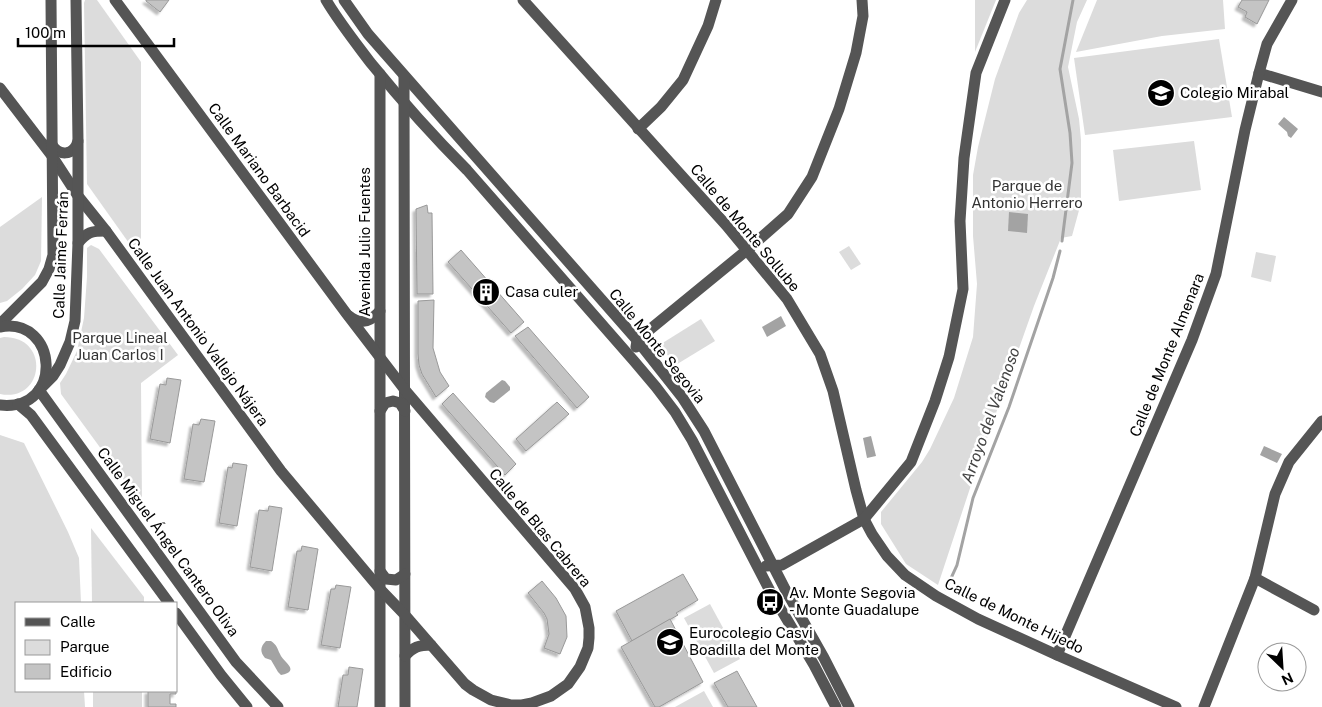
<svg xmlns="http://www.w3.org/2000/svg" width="1322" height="707" viewBox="0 0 1322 707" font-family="'Public Sans',sans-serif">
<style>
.green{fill:#dcdcdc}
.water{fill:#a3a3a3}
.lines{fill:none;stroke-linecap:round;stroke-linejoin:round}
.stream{stroke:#a3a3a3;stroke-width:3}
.building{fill:#c4c4c4;stroke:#999;filter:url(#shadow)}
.minor{stroke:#555;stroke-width:11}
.labels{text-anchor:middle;stroke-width:5;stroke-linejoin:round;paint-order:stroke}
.poi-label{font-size:15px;fill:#000;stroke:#fff;text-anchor:start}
.street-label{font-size:15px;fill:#000;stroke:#fff}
.park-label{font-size:15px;fill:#333;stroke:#fff}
.water-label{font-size:16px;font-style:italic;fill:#444;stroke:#fff}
</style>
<defs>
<filter id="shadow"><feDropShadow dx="-3" dy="3" stdDeviation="1" flood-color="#0004"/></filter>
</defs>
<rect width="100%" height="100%" fill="#fff"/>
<g class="green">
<path d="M85,0h12l44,62v198l-54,-76 -3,-181z"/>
<path d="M975,0h21l-21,52z"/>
<path d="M1027,0h60l-10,22 -9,45 11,52 2,21v63l-9,33 -11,2 -27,68 -55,155 -41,124 -32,-21 -25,-40v-12l41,-50 8,-13 24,-51 19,-61 4,-53 -4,-48v-61l5,-28 17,-68 24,-66z"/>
<path d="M1097,0h126l2,29 -63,7 -86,16z"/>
<path d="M1219,39l13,78 -147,18 -11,-77z"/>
<path d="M1194,141l7,49 -82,11 -6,-51z"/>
<path d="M42,197l-1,64 -6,14 -13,14 -15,12 -7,2v-76z"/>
<path d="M91,245l8,4 79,106 -37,28 1,122 -81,-111 -1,-11 6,-9 11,-23 7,-33 3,-41v-29z"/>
<path d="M849,246l12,18 -10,6 -12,-18z"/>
<path d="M1256,252l20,4 -5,26 -20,-5z"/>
<path d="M701,319l14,22 -41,25 -13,-22z"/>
<path d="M4,337c47,0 40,66 -4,57v-56z"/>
<path d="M0,435l24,8 44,89 11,26 2,45h-65v88h68l1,16h-85z"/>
<path d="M91,528l53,69v6h-52z"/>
<path d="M710,604l30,55 -26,14 -30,-55z"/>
<rect x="93" y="691" width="49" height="16"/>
<path d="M704,691l9,16h-38z"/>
</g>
<g class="water">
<path d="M1284,117l14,12 -7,9 -3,-2 -1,-4 -9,-8z"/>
<path d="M1009,212l19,2 -1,19 -19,-2z"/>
<path d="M781,316l5,10 -19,11 -5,-10z"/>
<path d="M502,380l3,1 5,6v3l-16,13 -4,-1 -5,-5 1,-4z"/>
<path d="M871,436l5,20 -9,2 -4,-20z"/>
<path d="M1264,446l18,8 -5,9 -17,-8z"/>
<path d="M266,641h5c6,4 6,7 9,13 2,7 22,17 1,21l-3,-3 -7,-12 -6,-2c-5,-6 -5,-11 1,-17z"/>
</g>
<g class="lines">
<g class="stream">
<path d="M1062,241l10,-78 -2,-30 -10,-64 13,-69"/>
<path d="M946,589l11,-24 16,-67 36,-91 44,-129 7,-27"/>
</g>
</g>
<g class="building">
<path d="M146,0h23l-9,12 -14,-11z"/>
<path d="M1242,0h27l-12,24 -12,-7 2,-5 -9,-5z"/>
<path d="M427,205l1,8h4l1,81h-16l-1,-85z"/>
<path d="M461,250l63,72 -13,11 -63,-71z"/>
<path d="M434,300l-1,48 7,24 9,14 -13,11 -14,-23 -3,-9 -1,-11v-53z"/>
<path d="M528,327l61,70 -12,11 -62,-72z"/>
<path d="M167,378l14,2 -11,63 -20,-4 10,-55 6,1z"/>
<path d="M453,393l63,71 -11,11 -63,-71z"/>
<path d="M557,402l12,12 -43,37 -10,-12z"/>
<path d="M201,419l14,2 -11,61 -20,-3 9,-55 6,1z"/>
<path d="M233,463l14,2 -10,61 -18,-3 9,-56 4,1z"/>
<path d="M269,506l13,2 -10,63 -22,-4 9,-57 9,1z"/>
<path d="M302,546l16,3 -10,61 -20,-3 9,-56h4z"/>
<path d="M683,574l15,26 -22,13 2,2 -46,26 -16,-30z"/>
<path d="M542,581l14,17 10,18 1,21 -7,17 -16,-6 5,-14 -2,-15 -3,-6 -16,-20z"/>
<path d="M336,585l15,2 -11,61 -19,-3 10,-56h4z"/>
<path d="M670,619l33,63 -44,25h-4l-34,-60z"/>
<path d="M349,667l14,2 -6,38h-19l5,-32h5z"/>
<path d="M737,671l20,36h-29l-14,-24z"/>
<path d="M148,691h28v3h-6v10h6v3h-28z"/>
</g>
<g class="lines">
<g class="minor">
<path d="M326,0c13,22 29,42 44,62 31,38 63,74 97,108l167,191 22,26 19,25 17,28 78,151 44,74 22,42"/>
<path d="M344,0l24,34 269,306 45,57 22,34 81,158 39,69 25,49"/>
<path d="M523,0l203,225 61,74 33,55 13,37 23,99 8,29 8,15 15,22 18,19 31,21 42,23 79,36 119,52"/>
<path d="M1259,73l63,19"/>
<path d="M380,74v633"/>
<path d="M404,76l1,631"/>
<path d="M0,88l52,68 26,40 28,35 175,240 99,118 25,26 60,69 8,6 18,10 20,5h11l10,-2 19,-7 17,-12 12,-17 8,-19 1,-10v-10l-4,-21 -10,-18 -170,-199 -59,-77 -231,-313"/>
<path d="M638,129l23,-22 22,-27 25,-54 8,-26"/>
<path d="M51,143c7,14 23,13 27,-2"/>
<path d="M78,243c9,-11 13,-12 28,-12"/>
<path d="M349,316c12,10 22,5 31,-5"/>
<path d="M0,324l42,-42 7,-13 4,-14 -2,-255"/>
<path d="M0,327c58,-11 65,85 0,78"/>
<path d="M636,347l1,-7 110,-90 41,-36 24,-37 27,-68 17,-56 7,-37 -1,-16"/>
<path d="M39,390l14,-14 7,-11 10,-23 5,-21 3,-78v-102l-2,-141"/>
<path d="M39,390l197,272 42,45"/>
<path d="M18,404l13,11 138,188"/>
<path d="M380,411l5,-8 8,-2 7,2 5,8"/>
<path d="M766,566l16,-1 82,-46 47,-57 24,-61 14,-44 14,-68 -3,-68 4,-63 12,-85 29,-73"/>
<path d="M380,571l6,8 10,1 9,-6"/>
<path d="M1255,578l59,32"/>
<path d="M176,613l45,62 26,32"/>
<path d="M1057,655l135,-315 24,-66 29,-144 14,-57 8,-29 25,-44"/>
<path d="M405,656c8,-9 14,-11 26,-11"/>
<path d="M1204,707l51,-129 20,-84 14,-32 33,-41"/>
</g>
</g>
<defs>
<g id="university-disc" transform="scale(1.4375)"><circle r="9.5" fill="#000" stroke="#fff"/><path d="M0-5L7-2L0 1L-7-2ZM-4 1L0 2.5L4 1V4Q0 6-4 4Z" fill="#fff"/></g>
<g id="building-disc" transform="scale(1.4375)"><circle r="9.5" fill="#000" stroke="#fff"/><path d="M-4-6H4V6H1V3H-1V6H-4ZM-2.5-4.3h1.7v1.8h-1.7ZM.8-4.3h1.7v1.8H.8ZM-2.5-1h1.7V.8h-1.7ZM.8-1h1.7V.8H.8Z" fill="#fff"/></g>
<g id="bus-disc" transform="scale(1.4375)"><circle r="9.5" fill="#000" stroke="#fff"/><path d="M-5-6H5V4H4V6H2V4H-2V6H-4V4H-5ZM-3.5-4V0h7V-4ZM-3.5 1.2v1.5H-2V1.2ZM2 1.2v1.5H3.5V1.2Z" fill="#fff"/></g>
<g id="school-disc" transform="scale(1.4375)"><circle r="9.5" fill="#000" stroke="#fff"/><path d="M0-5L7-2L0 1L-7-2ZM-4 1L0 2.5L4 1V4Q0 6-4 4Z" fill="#fff"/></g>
</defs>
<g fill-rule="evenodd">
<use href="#university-disc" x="1161" y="93"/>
<use href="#building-disc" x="486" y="292"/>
<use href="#bus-disc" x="770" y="602"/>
<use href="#school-disc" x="670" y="642"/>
</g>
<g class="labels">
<g class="poi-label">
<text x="1180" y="98">Colegio Mirabal</text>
<text x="505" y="297">Casa culer</text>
<text x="789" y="598">Av. Monte Segovia<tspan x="789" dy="17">- Monte Guadalupe</tspan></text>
<text x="689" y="638">Eurocolegio Casvi<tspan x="689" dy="17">Boadilla del Monte</tspan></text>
</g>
<g class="street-label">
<text transform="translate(259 170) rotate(54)" y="5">Calle Mariano Barbacid</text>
<text transform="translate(745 228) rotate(50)" y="5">Calle de Monte Sollube</text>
<text transform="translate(365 242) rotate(-90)" y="5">Avenida Julio Fuentes</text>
<text transform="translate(61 255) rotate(-88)" y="5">Calle Jaime Ferrán</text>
<text transform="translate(198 332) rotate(54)" y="5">Calle Juan Antonio Vallejo Nájera</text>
<text transform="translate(657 346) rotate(51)" y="5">Calle Monte Segovia</text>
<text transform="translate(1167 355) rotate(-68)" y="5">Calle de Monte Almenara</text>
<text transform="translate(540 528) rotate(50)" y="5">Calle de Blas Cabrera</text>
<text transform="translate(168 542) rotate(54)" y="5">Calle Miguel Ángel Cantero Oliva</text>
<text transform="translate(1014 616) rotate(26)" y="5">Calle de Monte Hijedo</text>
</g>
<g class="park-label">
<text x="1027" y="191">Parque de<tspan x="1027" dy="17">Antonio Herrero</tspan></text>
<text x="120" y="343">Parque Lineal<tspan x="120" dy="17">Juan Carlos I</tspan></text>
</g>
<g class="water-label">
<text transform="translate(990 415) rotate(-70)" y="6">Arroyo del Valenoso</text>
</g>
</g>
<rect x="15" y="602" width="162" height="90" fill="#ffffff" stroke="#999999"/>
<rect x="25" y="618" width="25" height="8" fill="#555555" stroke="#999999"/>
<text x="60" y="627" font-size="15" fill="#000000">Calle</text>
<rect x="25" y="640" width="25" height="15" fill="#dcdcdc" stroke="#999999"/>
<text x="60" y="652" font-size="15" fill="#000000">Parque</text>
<rect x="25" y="664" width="25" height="15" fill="#c4c4c4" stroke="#999999"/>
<text x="60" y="677" font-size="15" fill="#000000">Edificio</text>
<g transform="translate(1282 667) rotate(155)"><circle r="24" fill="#ffffff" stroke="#999999"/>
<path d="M0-4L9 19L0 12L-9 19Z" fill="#000000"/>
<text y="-8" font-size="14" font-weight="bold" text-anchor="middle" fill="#000000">N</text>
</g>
<path d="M18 38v8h156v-8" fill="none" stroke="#000000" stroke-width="2.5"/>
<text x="25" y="38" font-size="15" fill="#000000" stroke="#ffffff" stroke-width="4" paint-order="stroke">100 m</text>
</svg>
